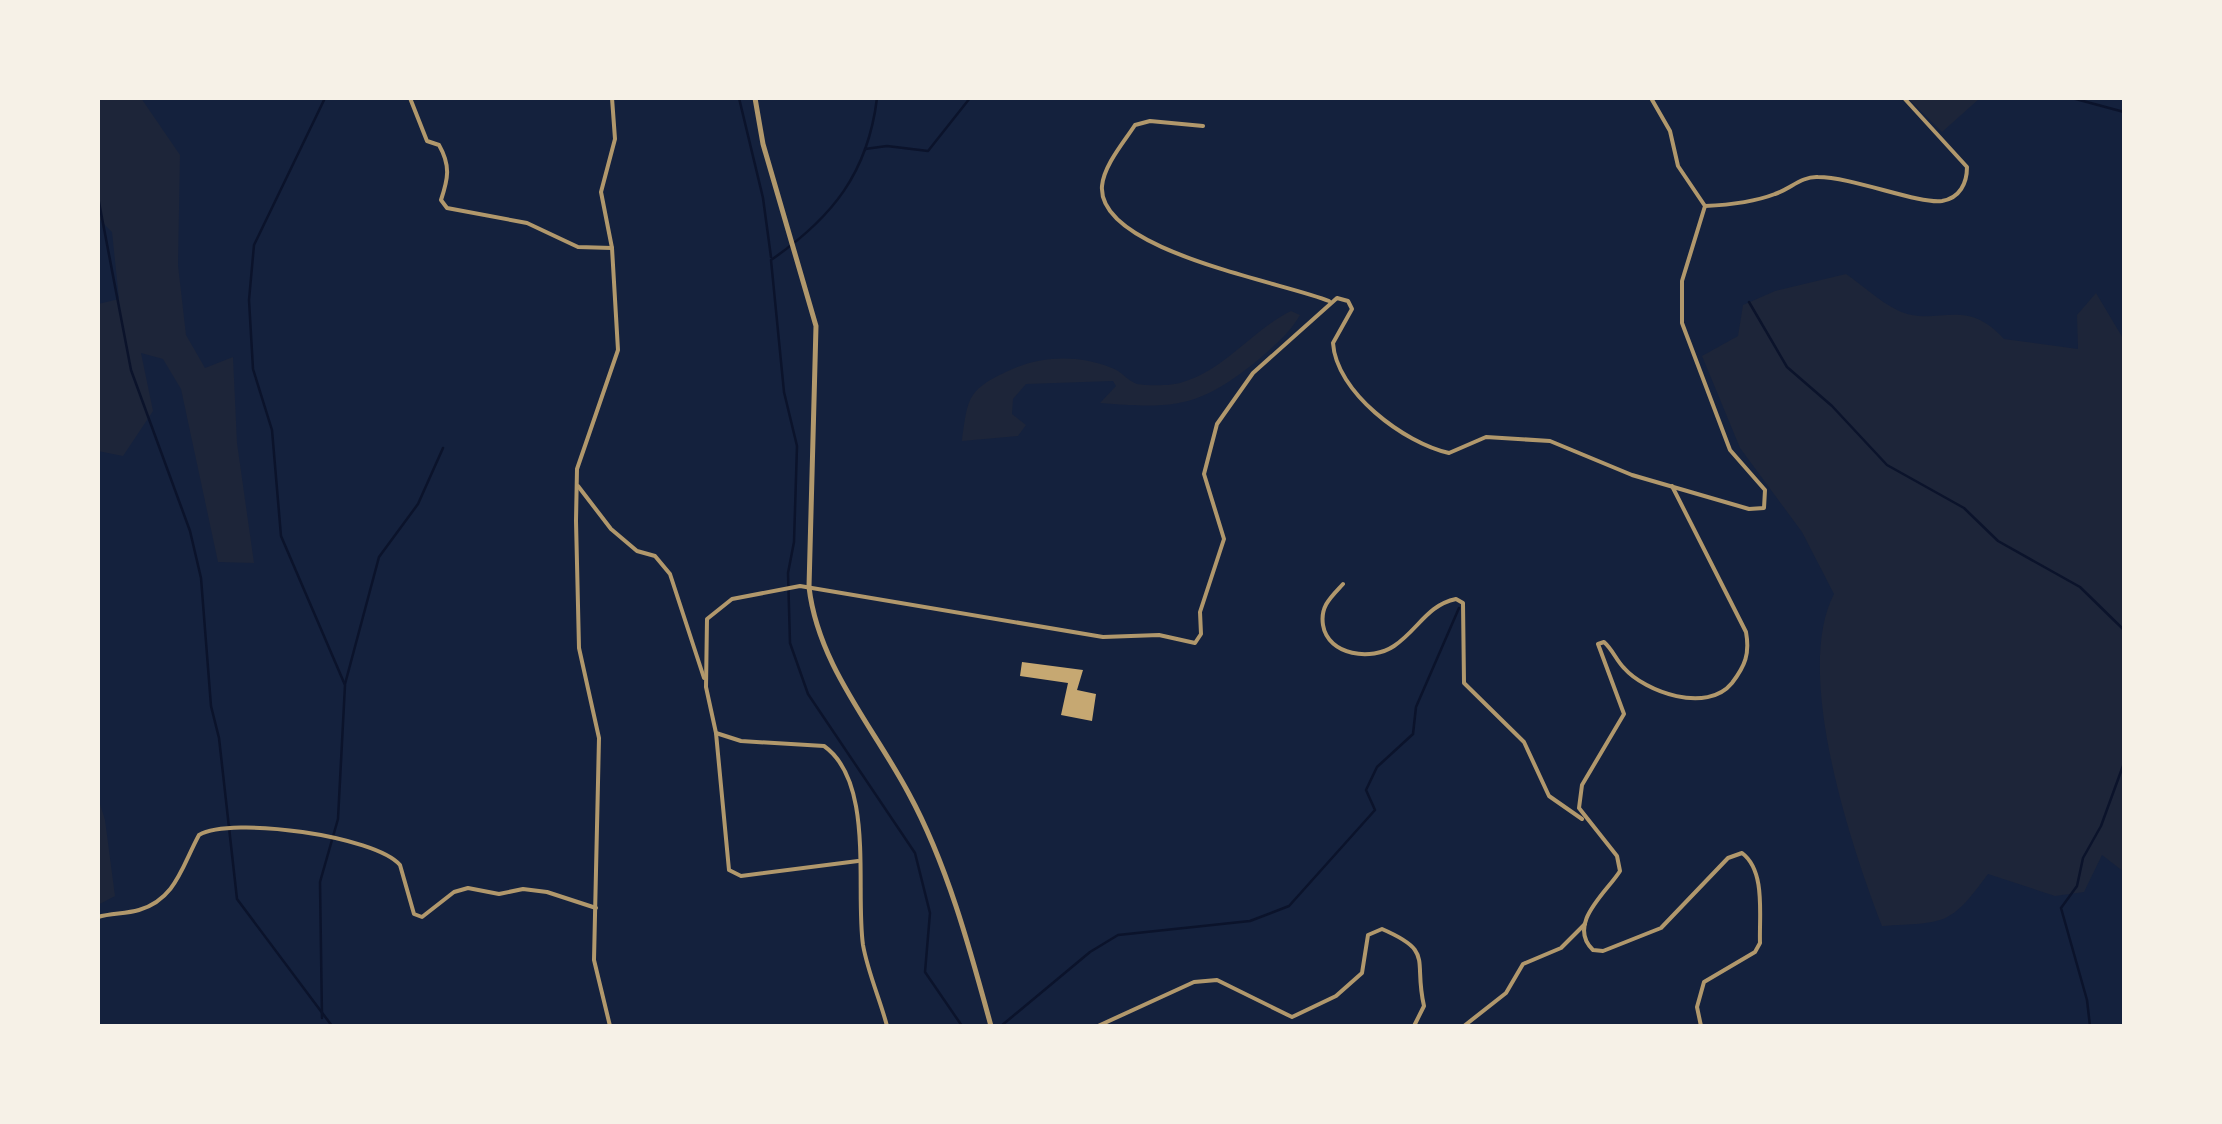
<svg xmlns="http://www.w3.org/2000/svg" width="2222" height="1124" viewBox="0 0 2222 1124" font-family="'Open Sans',sans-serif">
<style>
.green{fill:#1d2539}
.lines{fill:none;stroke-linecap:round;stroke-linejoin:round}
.stream{stroke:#0b132b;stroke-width:2.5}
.building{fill:#c6a872}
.minor{stroke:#b1986c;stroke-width:4}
.tertiary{stroke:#b1986c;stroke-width:5}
</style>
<rect width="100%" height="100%" fill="#14213d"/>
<g class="green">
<path d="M98,98h43l39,57 -2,110 8,70 19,33 28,-11 4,86 17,120 -36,-1 -37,-173 -18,-30 -22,-6 12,58 -30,45 -25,-5v-147l21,-5 -7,-67 -14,-14z"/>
<path d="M1908,98h72l-38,34z"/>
<path d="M1846,274c16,11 33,27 51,36 39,19 67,-16 107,29l74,10 -1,-34 19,-22 28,47v532l-22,-17 -18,37 -29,4 -67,-22c-39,53 -42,48 -106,52 -31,-80 -89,-254 -48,-332l-32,-62 -62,-84 -38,-92 36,-20 5,-31 32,-14z"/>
<path d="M1291,311l9,4c-11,19 -25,30 -42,45 -59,48 -84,49 -158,43l16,-17 -3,-5 -87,3 -13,15 -1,15 14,11 -8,11 -56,5c6,-43 5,-51 46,-70 32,-15 69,-17 104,-3 9,3 16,13 25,16 11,2 36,2 46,-2 43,-13 69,-52 108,-71z"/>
<path d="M98,798l7,22 10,76 -17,9z"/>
</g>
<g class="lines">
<g class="stream">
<path d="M739,98l24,100 8,59"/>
<path d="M877,98c-9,75 -45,120 -106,162l13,132 13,54 -3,96 -6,31 2,70 18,51 107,159 15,60 -5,59 37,54"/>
<path d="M2072,98l52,14"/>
<path d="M865,149l22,-3 41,5 42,-53"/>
<path d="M98,197l33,173 59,161 11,47 10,128 8,32 18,161 95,127"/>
<path d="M1749,302l38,65 45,39 55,59 77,43 34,33 82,46 44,43"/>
<path d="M345,684l34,-127 39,-53 25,-56"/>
<path d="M322,1018l-2,-136 18,-63 7,-134 -64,-149 -9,-106 -19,-61 -4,-69 5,-55 71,-147"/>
<path d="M1001,1026l89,-74 28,-17 132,-14 39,-15 86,-96 -9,-20 11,-23 36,-33 3,-27 43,-99"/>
<path d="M2090,1026l-3,-26 -26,-92 16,-22 6,-28 18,-32 23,-63"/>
</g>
</g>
<path class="building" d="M1022,662l61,8 -6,20 19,4 -4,27 -31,-6 7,-32 -48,-7z"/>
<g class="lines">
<g class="minor">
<path d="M410,98l17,43 12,4c12,21 9,34 2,55l6,8 80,15 51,24 34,1"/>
<path d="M1203,126l-53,-5 -15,4c-11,17 -31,40 -33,61 -5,65 181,96 227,115"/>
<path d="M1705,206c23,-1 49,-4 70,-12 15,-5 27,-18 43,-17 34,0 100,27 124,24 18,-3 25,-18 25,-34l-63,-69"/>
<path d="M578,486l33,43 26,22 18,5 15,18 34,104"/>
<path d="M1672,486l74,146c4,22 -1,34 -14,51 -25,31 -87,9 -108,-15 -8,-8 -11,-18 -20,-26l-6,2 26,70 -42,71 -3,23 38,48 3,15c-13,21 -54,53 -27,79l10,1 58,-23 67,-70 14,-5c24,18 17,62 18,90l-5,9 -51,30 -7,25 4,19"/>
<path d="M1343,584c-12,13 -23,22 -20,41 5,31 49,36 71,21 24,-16 33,-41 62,-47l7,4 1,80 60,59 25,54 33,23"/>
<path d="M716,733l13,137 12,6 117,-15"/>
<path d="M98,917c13,-4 27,-3 41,-7 37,-11 43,-44 60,-75 33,-19 176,1 201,30l14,49 8,3 32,-25 14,-4 31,6 24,-5 24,3 49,16"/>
<path d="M610,1026l-16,-66 5,-222 -20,-90 -3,-127 1,-52 41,-119 -6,-102 -11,-56 14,-53 -3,-41"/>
<path d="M887,1026c-7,-27 -19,-53 -24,-81 -8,-56 12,-163 -39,-199l-83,-5 -25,-8 -10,-46 1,-68 25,-20 68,-13 303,51 56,-2 36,8 6,-9 -1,-22 24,-73 -20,-65 13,-50 36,-51 84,-75 11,3 4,8 -19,34c3,49 71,100 116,110l37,-16 64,4 82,34 117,34 15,-1 1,-18 -35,-40 -48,-127v-42l23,-75 -27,-40 -8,-35 -19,-33"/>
<path d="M1098,1026l96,-44 23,-2 75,37 44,-21 26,-23 6,-38 14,-6c53,23 31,30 42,77l-10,20"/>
<path d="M1464,1026l42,-33 17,-29 38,-16 24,-24"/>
</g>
<path class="tertiary" d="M755,98l8,46 53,182 -7,261c9,78 64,139 100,207 38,70 61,155 82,232"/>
</g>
<rect width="2222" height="1124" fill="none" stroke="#f6f1e7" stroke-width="200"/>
</svg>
